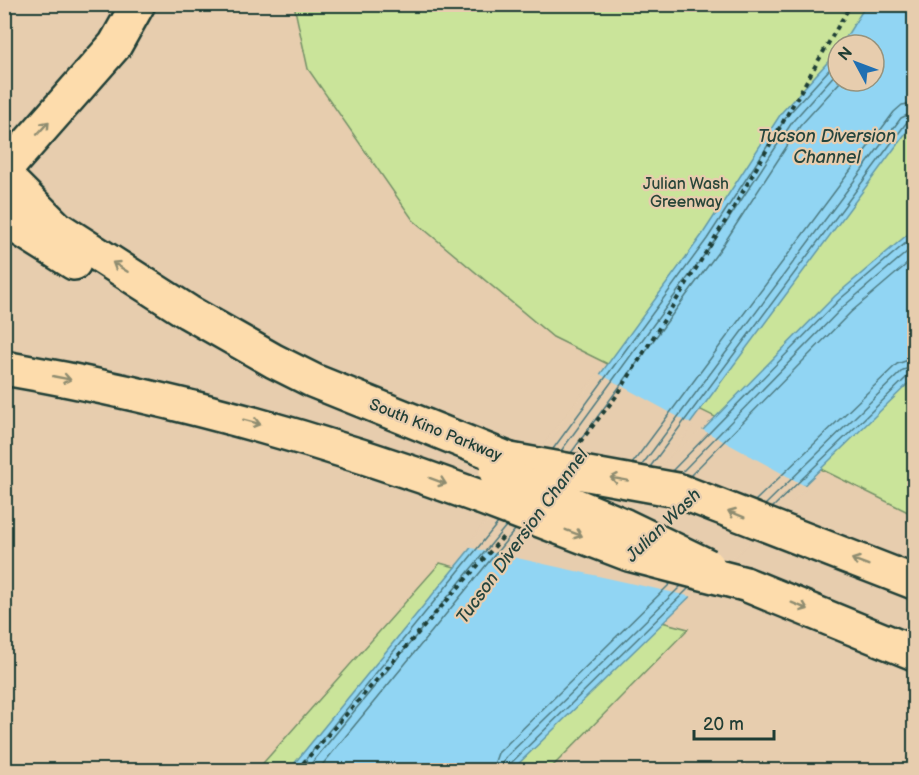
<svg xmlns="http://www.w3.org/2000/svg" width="919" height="775" viewBox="0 0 919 775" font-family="'Balsamiq Sans',sans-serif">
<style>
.green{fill:#cae49a;stroke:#749067;stroke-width:1.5;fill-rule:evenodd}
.water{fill:#91d5f3;stroke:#6398a7;stroke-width:1.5}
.pier{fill:#e7cdae}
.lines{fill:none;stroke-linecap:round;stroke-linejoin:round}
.shore{stroke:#4d7a80;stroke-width:1.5}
.primary-casing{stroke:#1f3d34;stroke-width:38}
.highway-casing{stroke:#1f3d34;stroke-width:38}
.path{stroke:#1f3d34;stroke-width:4;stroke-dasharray:4.5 4.5;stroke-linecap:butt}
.primary{stroke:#fddcac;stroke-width:33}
.highway{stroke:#fddcac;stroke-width:33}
.primary-bridge-casing{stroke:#1f3d34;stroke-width:38;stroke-linecap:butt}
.highway-bridge-casing{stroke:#1f3d34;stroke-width:38;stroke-linecap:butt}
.primary-bridge{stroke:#fddcac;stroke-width:33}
.highway-bridge{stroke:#fddcac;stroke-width:33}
.oneway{stroke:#8e8c70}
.labels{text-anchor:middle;stroke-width:4.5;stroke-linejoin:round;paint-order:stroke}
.park-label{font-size:16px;fill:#284539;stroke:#e7cdae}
.street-label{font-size:16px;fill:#1f3d34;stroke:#e7cdae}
.water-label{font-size:18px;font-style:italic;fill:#25453e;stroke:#e7cdae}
</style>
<rect width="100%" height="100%" fill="#e7cdae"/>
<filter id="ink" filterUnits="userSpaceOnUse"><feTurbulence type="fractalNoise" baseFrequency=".0167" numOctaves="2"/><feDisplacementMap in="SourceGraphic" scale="12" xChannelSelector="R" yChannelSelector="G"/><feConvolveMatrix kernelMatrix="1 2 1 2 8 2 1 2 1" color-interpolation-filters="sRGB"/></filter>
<g filter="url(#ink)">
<g class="green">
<path d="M294,5h620v510l-361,-178 -140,-117 -105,-151zM838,45h36v36h-36z"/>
<path d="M440,563l248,66 -139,141h-292z"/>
</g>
<path class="water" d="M866,5h48v117l-282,380 203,-206 79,-67v149l-402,392h-223l207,-253 206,-282 80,-123 56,-61v30h36v-36h-33z"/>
<path class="pier" d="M598,373l95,52 -37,49 45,-45 106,58 -114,110 -226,-50z"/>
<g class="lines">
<g class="shore">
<path d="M553,449l154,-210 80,-123 51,-56"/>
<path d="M561,451l152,-208 80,-122 45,-50"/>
<path d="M571,453l150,-205 79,-122 41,-45"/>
<path d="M632,464l262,-352 8,-7 12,-2"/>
<path d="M642,465l259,-347 13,-6"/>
<path d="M650,467l257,-345 7,-3"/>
<path d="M672,471l167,-171 75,-64"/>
<path d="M681,473l163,-167 70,-60"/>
<path d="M690,476l161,-164 63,-54"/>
<path d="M755,501l142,-137 17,-6"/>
<path d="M765,505l138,-135 11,-3"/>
<path d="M772,508l136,-132 6,-2"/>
<path d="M297,770l201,-247"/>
<path d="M306,770l200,-244"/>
<path d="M318,770l197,-240"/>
<path d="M492,770l6,-17 173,-170"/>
<path d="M501,770l4,-12 176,-172"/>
<path d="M508,770l2,-6 179,-176"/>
</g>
<g class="primary-casing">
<g id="primary">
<path d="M4,175l53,53 131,84 86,49 40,20 196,79"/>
<path d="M4,219l70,44"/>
<path d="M677,490l237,92"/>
<path d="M745,584l169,69"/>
</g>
</g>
<g class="highway-casing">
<g id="highway">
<path d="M4,171l111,-126 23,-41"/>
<path d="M4,368c164,28 321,72 476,129"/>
</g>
</g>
<g class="path">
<path d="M580,442l38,-48 113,-182 120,-208"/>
<path d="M297,770l206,-233"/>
</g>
<use href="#primary" class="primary"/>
<use href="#highway" class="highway"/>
<g class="primary-bridge-casing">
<g id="primary-bridge">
<path d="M510,460l167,30"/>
<path d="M496,472l129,54 83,40"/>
</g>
</g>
<g class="highway-bridge-casing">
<path id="highway-bridge" d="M480,497l149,57 116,30"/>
</g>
<use href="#primary-bridge" class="primary-bridge"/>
<use href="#highway-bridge" class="highway-bridge"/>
</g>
<defs><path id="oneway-shaft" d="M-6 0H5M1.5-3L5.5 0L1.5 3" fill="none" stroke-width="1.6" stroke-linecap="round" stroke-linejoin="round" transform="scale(1.5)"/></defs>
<g class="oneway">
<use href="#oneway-shaft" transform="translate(43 128) rotate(-48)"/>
<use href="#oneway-shaft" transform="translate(120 267) rotate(-148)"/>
<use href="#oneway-shaft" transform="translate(62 378) rotate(11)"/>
<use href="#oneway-shaft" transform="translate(252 422) rotate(15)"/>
<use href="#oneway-shaft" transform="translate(619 479) rotate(-170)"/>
<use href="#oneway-shaft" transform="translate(438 481) rotate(20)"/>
<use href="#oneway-shaft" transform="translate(736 514) rotate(-158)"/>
<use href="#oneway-shaft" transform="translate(574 533) rotate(21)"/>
<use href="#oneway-shaft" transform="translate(860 562) rotate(-159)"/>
<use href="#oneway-shaft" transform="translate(800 606) rotate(22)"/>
</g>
</g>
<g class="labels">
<g class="park-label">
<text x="686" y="189">Julian Wash<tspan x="686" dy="18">Greenway</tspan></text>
</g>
<g class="street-label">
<text transform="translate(436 429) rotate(22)" y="6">South Kino Parkway</text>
</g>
<g class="water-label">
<text x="827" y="142">Tucson Diversion<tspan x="827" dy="21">Channel</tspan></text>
<text transform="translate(663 525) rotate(-44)" y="6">Julian Wash</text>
<text transform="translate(522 536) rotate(-54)" y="6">Tucson Diversion Channel</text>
</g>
</g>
<rect width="919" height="775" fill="none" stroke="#e7cdae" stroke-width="24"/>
<rect x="12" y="12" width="895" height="751" fill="none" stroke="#1f3d34" stroke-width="2" filter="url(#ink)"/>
<g transform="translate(856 63) rotate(311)"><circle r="28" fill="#e7cdae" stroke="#97937d" stroke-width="1.5"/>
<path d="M0-4.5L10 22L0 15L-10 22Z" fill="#1f6fb2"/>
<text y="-9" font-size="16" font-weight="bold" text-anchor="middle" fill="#1f3d34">N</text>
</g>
<path d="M694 730v9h80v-9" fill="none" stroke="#1f3d34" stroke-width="3"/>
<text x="703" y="730" font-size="18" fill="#1f3d34" stroke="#e7cdae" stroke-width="4.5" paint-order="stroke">20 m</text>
</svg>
